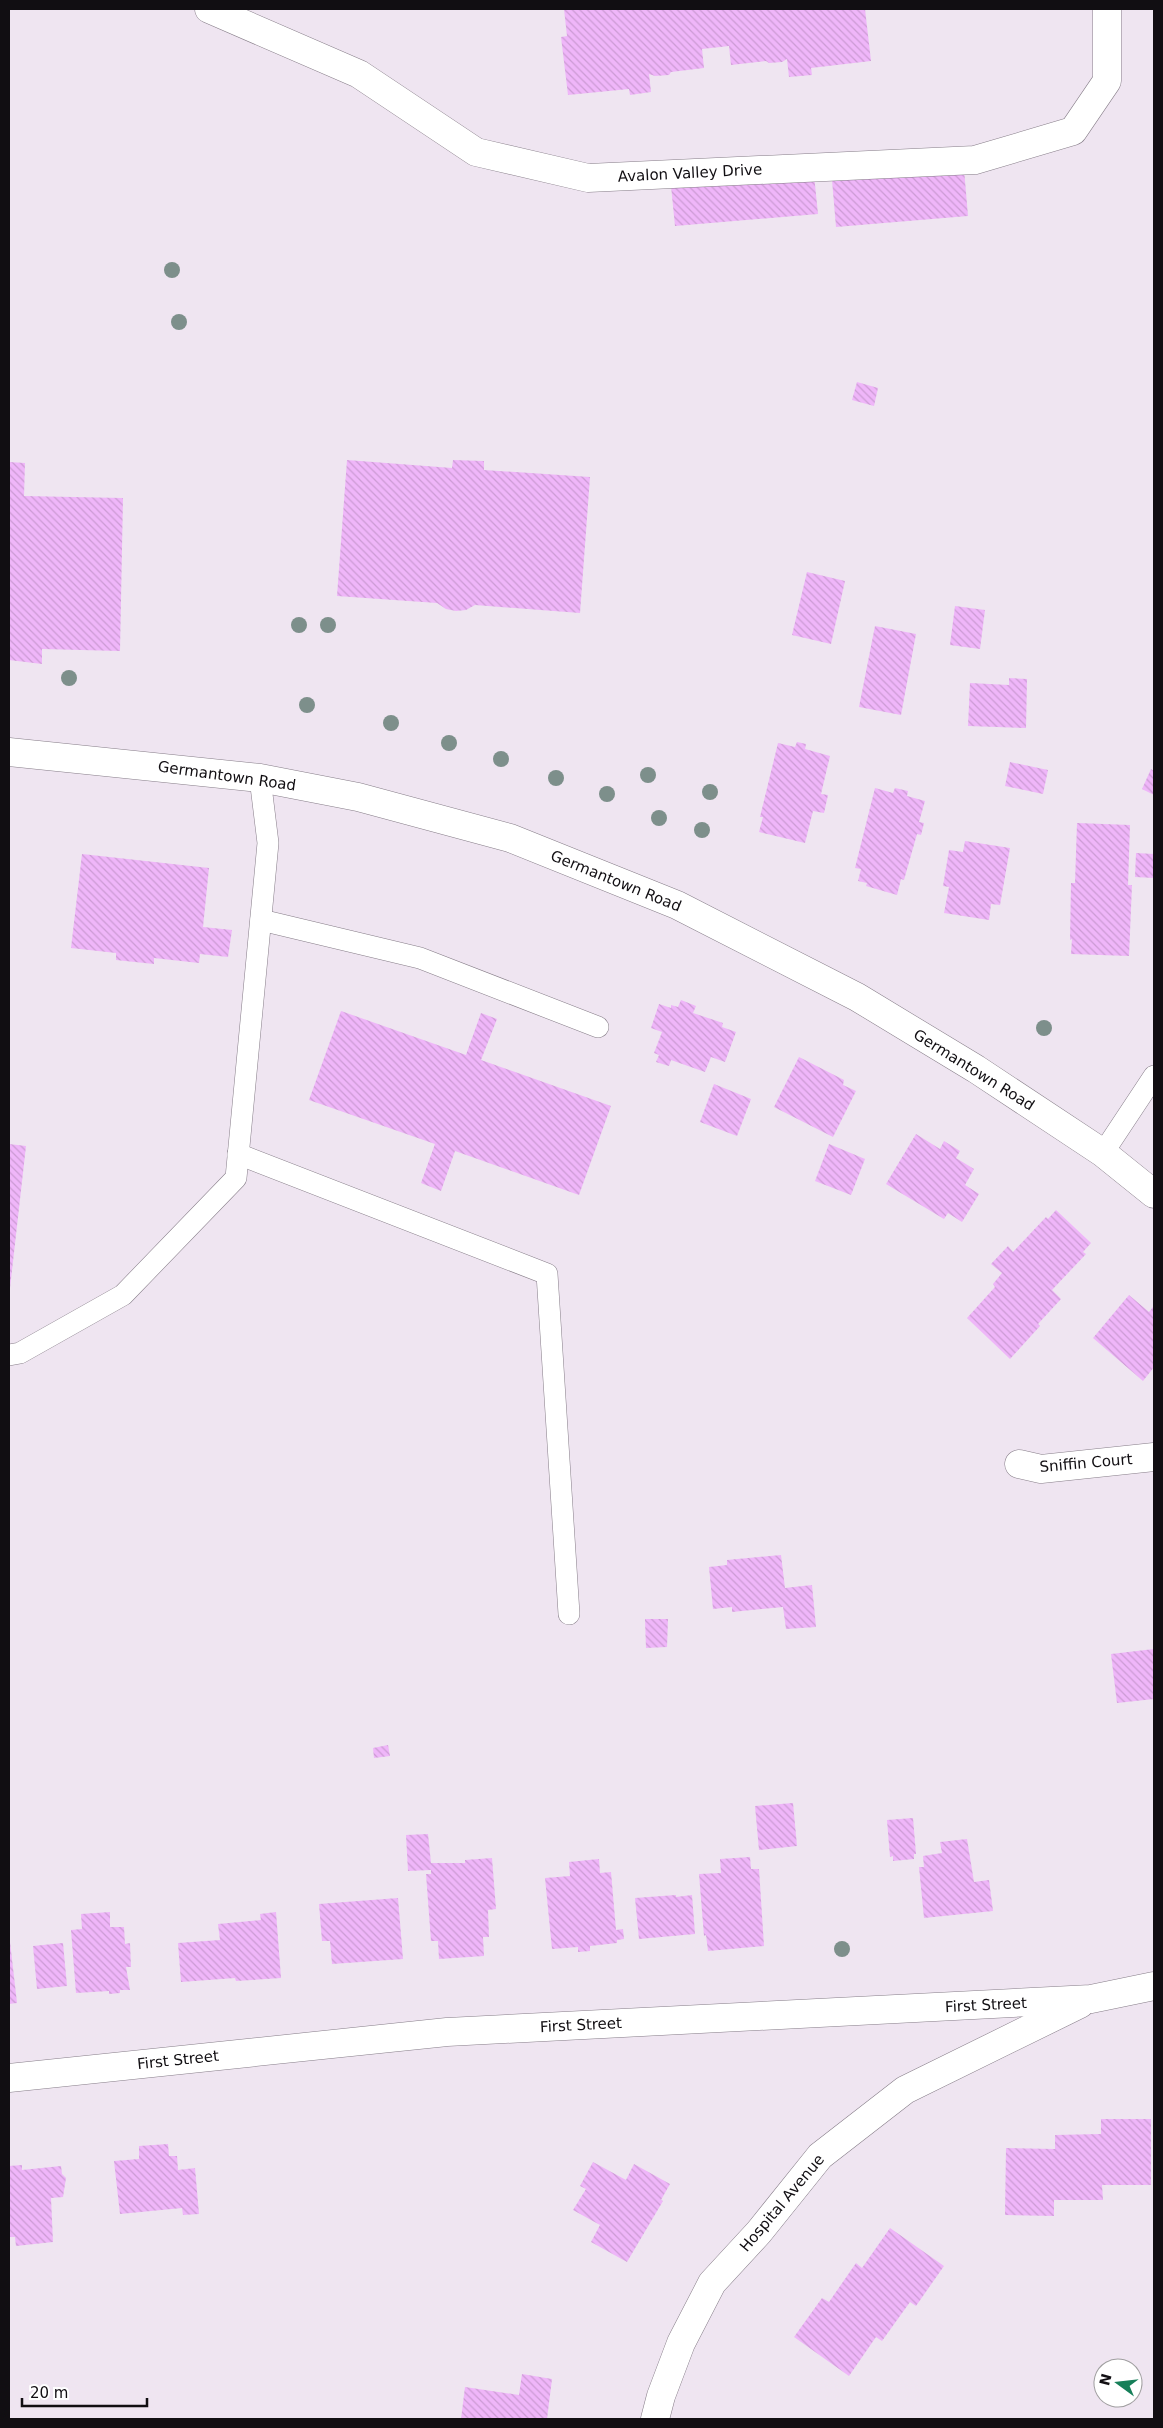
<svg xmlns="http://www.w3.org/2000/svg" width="1163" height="2428" viewBox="0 0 1163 2428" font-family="'DejaVu Sans',sans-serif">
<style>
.building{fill:url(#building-back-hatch)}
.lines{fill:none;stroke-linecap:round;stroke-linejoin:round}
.service-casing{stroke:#867d88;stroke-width:22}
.minor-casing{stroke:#867d88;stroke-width:29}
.secondary-casing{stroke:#867d88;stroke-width:29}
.service{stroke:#fff;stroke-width:21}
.minor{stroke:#fff;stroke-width:28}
.secondary{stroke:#fff;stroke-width:28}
.tree{fill:#7d8f8b}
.labels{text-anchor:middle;stroke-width:4;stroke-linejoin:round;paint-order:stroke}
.street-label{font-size:15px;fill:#110e12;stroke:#fff}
</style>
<defs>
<pattern id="building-back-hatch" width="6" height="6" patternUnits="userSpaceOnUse" patternTransform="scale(1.25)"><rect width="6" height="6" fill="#efb6f9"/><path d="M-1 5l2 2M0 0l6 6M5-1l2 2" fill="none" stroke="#cc9bd4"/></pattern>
</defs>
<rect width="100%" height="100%" fill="#efe5f1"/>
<g class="building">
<path d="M564,9h301l6,52 -60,7 1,7 -23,2 -2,-18 -5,3 -13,1 -3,-2 -35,4 -2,-19 -27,3 2,19 -33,4 -2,3 -14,1 -6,-2 2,18 -21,3 -1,-6 -61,6 -7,-58 6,-1z"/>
<path d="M964,169l4,47 -132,11 -4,-47z"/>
<path d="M814,175l4,39 -143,12 -4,-40z"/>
<path d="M857,382l21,6 -4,18 -22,-6z"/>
<path d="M347,460l105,8 1,-8 31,1v9l106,7 -10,136 -105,-8 -9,5 -10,1 -10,-2 -9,-6 -100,-7z"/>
<path d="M9,462l16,1 -1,33 99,2 -3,153 -78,-2v15l-33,-4z"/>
<path d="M807,572l38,9 -14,63 -39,-9z"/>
<path d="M955,606l30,4 -5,39 -30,-4z"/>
<path d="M875,626l41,8 -15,81 -42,-8z"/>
<path d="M1009,678l18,1 -1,49 -58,-2 2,-43 39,2z"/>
<path d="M797,742l9,2 -1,5 25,7 -9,38 7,1 -4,18 -11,-2 -8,32 -46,-11 4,-15h-3l18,-74 17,4z"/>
<path d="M1010,762l38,8 -5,24 -38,-8z"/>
<path d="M1151,769l3,2v24l-12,-6z"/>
<path d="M875,788l18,5 2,-5 13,3 -1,5 18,5 -6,21 5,1 -3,12 -4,-1 -13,46 -3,-1 -4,16 -31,-9 1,-3 -9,-2 3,-12 -6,-1z"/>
<path d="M1077,823l53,2 -2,60h4l-3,71 -58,-2 1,-15 -2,1 1,-57h4z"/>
<path d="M965,841l45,7 -10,57 -9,-1 -2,16 -45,-7 5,-26 -6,-1 6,-36 14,2z"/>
<path d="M1136,853l18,1v24l-19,-1z"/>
<path d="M82,854l127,14 -6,59 29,3 -4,27 -28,-3 -1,9 -45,-5v6l-38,-4v-7l-45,-5z"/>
<path d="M681,1000l15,6 -3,7 30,10 -1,4 14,5 -11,30 -14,-5 -6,15 -34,-12 -2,6 -13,-4 3,-7 -5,-2 8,-21 -11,-4 8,-24 12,4v-3l7,2z"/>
<path d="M341,1011l125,44 15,-42 16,6 -16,41 130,46 -32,89 -124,-44 -14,40 -20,-8 14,-39 -126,-44z"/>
<path d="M799,1057l45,23 -1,5 13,6 -23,46 -59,-30z"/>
<path d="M714,1084l37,15 -14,37 -37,-14z"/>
<path d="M916,1134l24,15 4,-8 16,10 -4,7 18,11 -9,16 14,9 -17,28 -14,-9 -4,6 -58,-35z"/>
<path d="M9,1144l17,2 -16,142h-1z"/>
<path d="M829,1144l36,15 -14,36 -36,-14z"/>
<path d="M1056,1210l35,33 -8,9 3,2 -34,36 9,9 -23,25 2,2 -30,33 -43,-41 28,-31 -2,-3 9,-11 -11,-9 17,-18 5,6 33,-35 2,2z"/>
<path d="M1129,1295l20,17 4,-5 1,1v59l-11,14 -50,-43z"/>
<path d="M781,1555l4,33 27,-3 4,42 -30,2 -3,-22 -51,5v-5l-19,2 -4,-42 18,-2v-5z"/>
<path d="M645,1619h23l-1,28 -21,1z"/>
<path d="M1154,1649v50l-37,4 -6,-49z"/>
<path d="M388,1745l2,11 -16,2 -1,-10z"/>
<path d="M793,1803l4,43 -38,4 -4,-44z"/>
<path d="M913,1818l3,36h-2v5l-21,2v-5l-3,1 -3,-37z"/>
<path d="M428,1834l3,29h34v-3l27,-2 4,51 -8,1 1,27h-6l1,19 -45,3 -1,-18h-7l-5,-67h5v-4l-23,1 -2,-36z"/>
<path d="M967,1839l7,43 15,-2 4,31 -69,7 -5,-51h5l-1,-11 19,-3 -2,-11z"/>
<path d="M750,1857l1,12h8l5,77 -56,5 -2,-16 -2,1 -5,-62 22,-1 -1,-14z"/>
<path d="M599,1859l1,14 11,-1 5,58 7,-1 1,10 -7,1v3l-27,3v5l-12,1v-5l-26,2 -7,-71 25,-2 -1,-14z"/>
<path d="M676,1895v2l16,-2 3,39 -56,5 -4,-41z"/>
<path d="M398,1898l5,61 -71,5 -2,-23h-8l-3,-37z"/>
<path d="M110,1912v15h14l1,17 5,-1 1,24h-5l4,23h-10v3l-11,1v-3l-33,2 -5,-63 11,-1 -1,-15z"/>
<path d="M276,1912l5,66 -45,3 -1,-3 -54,4 -3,-39 42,-3 -2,-16 43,-4 -1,-6z"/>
<path d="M9,1933l8,70 -8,1z"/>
<path d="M63,1943l4,43 -30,3 -4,-43z"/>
<path d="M1101,2119h50v66h-49l1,15h-49v16l-49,-1 1,-67 49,1v-14l46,-1z"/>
<path d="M168,2144l1,12h8l1,14 17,-2 4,46 -16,1 -1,-7 -62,6 -6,-53 25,-2v-13z"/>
<path d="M593,2162l33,18 8,-16 36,20 -9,16 2,1 -36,61 -36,-20 9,-17 -27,-15 13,-21 -6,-3z"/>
<path d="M22,2165v5l39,-4 1,8 4,4 -3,19 -12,1 2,44 -37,4 -1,-9h-6v-71z"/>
<path d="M890,2228l54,38 -28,40 -6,-4 -28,39 -6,-4 -27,39 -55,-39 28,-39 7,4 27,-39 6,5z"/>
<path d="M522,2374l30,5 -5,40h-86l4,-32 54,8z"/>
</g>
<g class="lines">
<g class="service-casing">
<g id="service">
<path d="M261,920l159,38 178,69"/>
<path d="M1103,1153l51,-77"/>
<path d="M238,1154l309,120 22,340"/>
<path d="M9,1355l11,-2 103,-58 113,-117 32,-335 -8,-65"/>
</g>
</g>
<g class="minor-casing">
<g id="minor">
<path d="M209,9l150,65 117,78 112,26 387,-18 98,-29 34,-50v-72"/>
<path d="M1019,1464l22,5 113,-12"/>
<path d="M9,2078l438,-46 644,-33 63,-13"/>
<path d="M655,2419l6,-23 20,-53 31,-60 47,-51 61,-76 85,-66 175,-86"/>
</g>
</g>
<g class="secondary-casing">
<path id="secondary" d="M9,752l251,26 98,19 152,41 167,67 180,92 119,72 127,84 51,41"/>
</g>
<use href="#service" class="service"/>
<use href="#minor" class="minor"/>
<use href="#secondary" class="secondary"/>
</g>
<g class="tree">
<circle cx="172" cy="270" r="8"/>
<circle cx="179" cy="322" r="8"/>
<circle cx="299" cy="625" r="8"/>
<circle cx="328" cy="625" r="8"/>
<circle cx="69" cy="678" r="8"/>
<circle cx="307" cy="705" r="8"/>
<circle cx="391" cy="723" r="8"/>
<circle cx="449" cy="743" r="8"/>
<circle cx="501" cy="759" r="8"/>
<circle cx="648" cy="775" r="8"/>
<circle cx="556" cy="778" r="8"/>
<circle cx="710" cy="792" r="8"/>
<circle cx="607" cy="794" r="8"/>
<circle cx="659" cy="818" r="8"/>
<circle cx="702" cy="830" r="8"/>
<circle cx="1044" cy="1028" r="8"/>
<circle cx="842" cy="1949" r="8"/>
</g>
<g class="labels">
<g class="street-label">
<text transform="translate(690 173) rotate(-3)" y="5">Avalon Valley Drive</text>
<text transform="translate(227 776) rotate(8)" y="5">Germantown Road</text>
<text transform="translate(616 881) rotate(22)" y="5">Germantown Road</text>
<text transform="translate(974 1070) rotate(32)" y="5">Germantown Road</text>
<text transform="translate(1086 1463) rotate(-5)" y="5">Sniffin Court</text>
<text transform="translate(986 2005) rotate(-3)" y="5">First Street</text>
<text transform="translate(581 2025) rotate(-3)" y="5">First Street</text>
<text transform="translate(178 2060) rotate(-6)" y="5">First Street</text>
<text transform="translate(782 2203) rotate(-50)" y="5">Hospital Avenue</text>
</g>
</g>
<rect width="1163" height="2428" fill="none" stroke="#110e12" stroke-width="20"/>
<g transform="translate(1118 2383) rotate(285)"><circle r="24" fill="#ffffff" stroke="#a09fa0"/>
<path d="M0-4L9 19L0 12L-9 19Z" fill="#167f59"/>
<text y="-8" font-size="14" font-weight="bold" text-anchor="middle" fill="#110e12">N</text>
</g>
<path d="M22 2398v8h125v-8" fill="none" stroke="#110e12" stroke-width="2.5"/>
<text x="30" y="2398" font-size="15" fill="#110e12" stroke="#ffffff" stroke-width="4" paint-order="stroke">20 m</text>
</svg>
